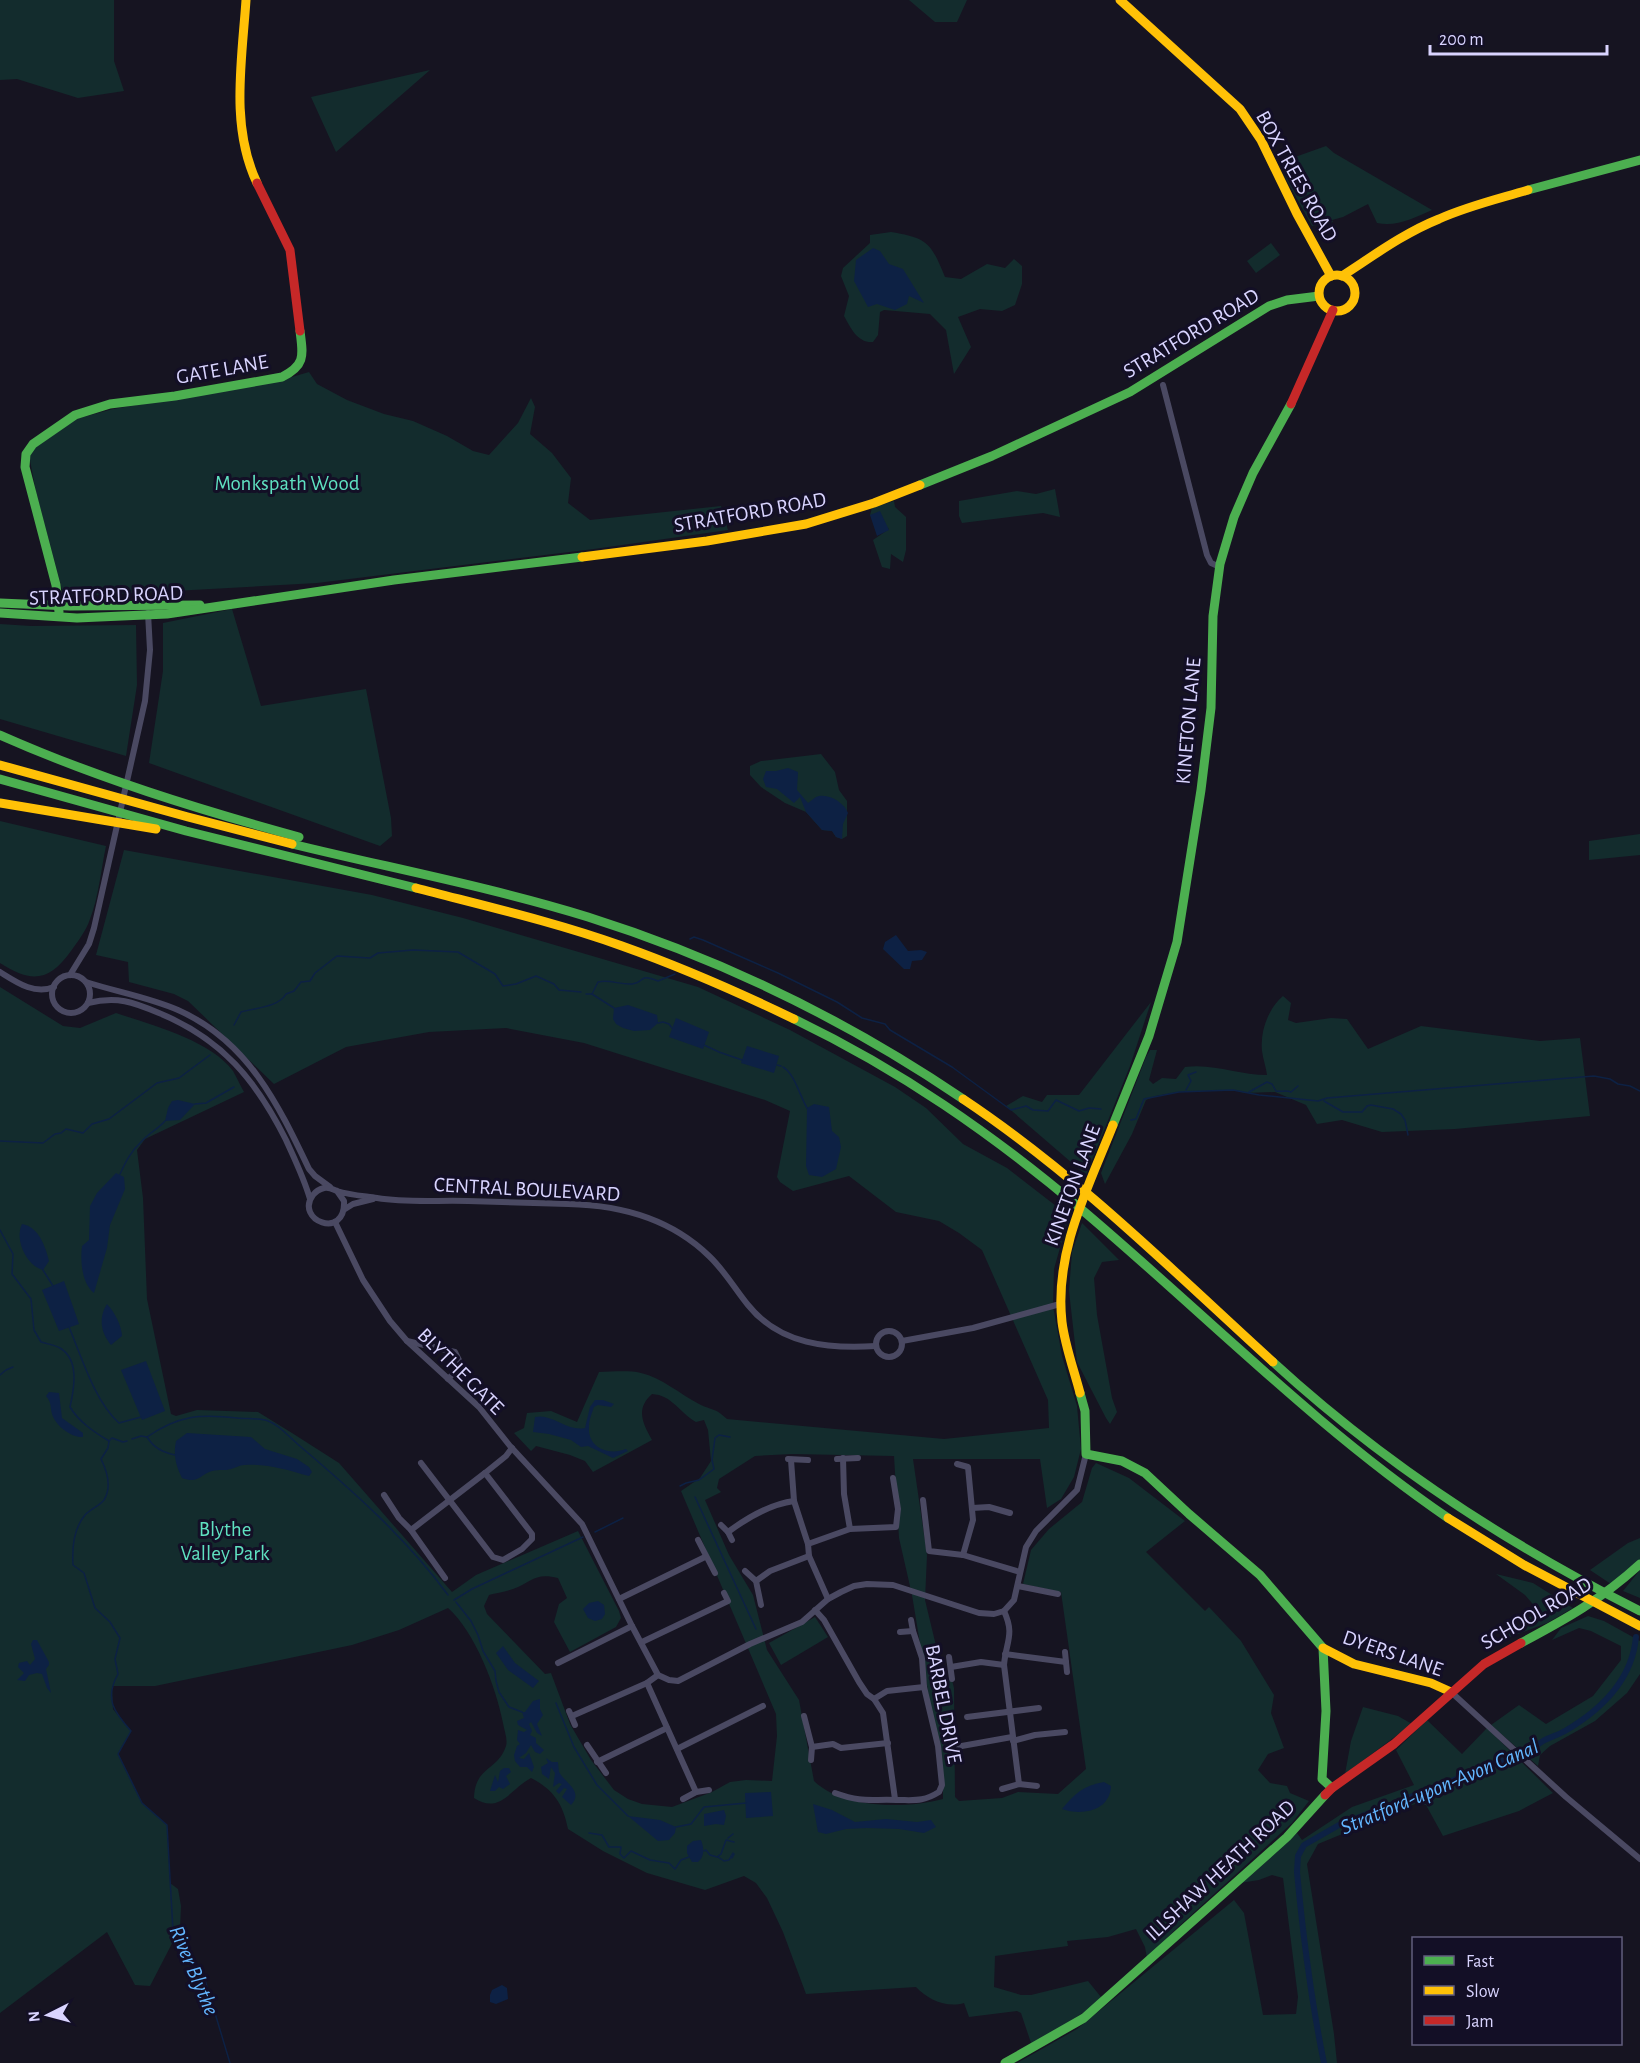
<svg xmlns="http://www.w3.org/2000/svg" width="1640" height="2063" viewBox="0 0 1640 2063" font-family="'Alegreya Sans',sans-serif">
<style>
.green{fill:#132c2d;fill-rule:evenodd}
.water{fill:#0d2144}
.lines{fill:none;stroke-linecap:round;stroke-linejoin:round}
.stream{stroke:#0d2144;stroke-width:1.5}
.canal{stroke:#0d2144;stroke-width:6}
.street{stroke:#4a4962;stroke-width:6}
.fast{stroke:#4caf50;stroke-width:9}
.slow{stroke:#ffc107;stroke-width:9}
.jam{stroke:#c62828;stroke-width:9}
.labels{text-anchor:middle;stroke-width:6;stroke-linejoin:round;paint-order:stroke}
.street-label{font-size:21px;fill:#d9d4ff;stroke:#130f26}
.park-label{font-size:21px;fill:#5fe0c0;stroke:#130f26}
.water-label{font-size:22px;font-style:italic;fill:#62b6ff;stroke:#130f26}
</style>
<rect width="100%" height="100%" fill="#161421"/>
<g class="green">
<path d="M0,0h114v61l10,30 -46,7 -61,-19 -17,1z"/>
<path d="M909,0h58l-10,22h-22z"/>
<path d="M430,70l-94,82 -25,-55z"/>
<path d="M1326,146l8,7 98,57c-18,8 -35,17 -55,13l-9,-19 -25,13 -11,3 1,2 -21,4 -26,-47 -5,-17z"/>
<path d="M891,232c37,6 40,11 54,45l16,2 26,-15 18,4 9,-9 8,7v18l-7,21 -13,6 -22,-2 -22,8 13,30 -17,27 -8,-44 -16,-16 -46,-4 -4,2 -2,23 -5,7c-16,1 -22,-14 -29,-26l5,-20 -8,-20 2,-8 27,-25v-8z"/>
<path d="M1271,243l9,12 -24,18 -9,-12z"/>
<path d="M309,372l8,12 30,16 37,14 29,7 34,15 26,15 16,4 29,-32 13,-25 4,9 -5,27 22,19 19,25 -3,25 22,17 131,-14 7,24 -134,19 -277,34 -253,14 -28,-105 -7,-37 12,-14 35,-22 37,-10 162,-27z"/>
<path d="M1055,489l5,28 -17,-4 -81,10 -3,-7v-15l58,-10 19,3z"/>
<path d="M894,501l1,6 11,10v33l-3,12 -12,-8 -1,15 -8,-2 -9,-27 16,-11 -19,-14 2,-7z"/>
<path d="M232,609l29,97 105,-17 25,129 1,18 -12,10 -231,-83 14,-92v-48z"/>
<path d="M0,624l31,2 105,-1 1,60 -11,71 -126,-37z"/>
<path d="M821,754l14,18 4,18 8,11v35l-5,3 -6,-2 -4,-6 -10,-1 -16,-18 -21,-9 -24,-16 -11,-12v-9l11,-5z"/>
<path d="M0,821l106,25c-5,23 -7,50 -16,73 -4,12 -12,22 -19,32 -22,31 -40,32 -71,12z"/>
<path d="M1640,834v21l-51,5v-19z"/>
<path d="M124,850l248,45 91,23 235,69 92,43 105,57 31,21 37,36 44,24 62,48 -15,53 -1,37 9,50 15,50 4,43 -7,28 -13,22 -14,9 -7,-49h-127l14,96 -2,45 19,79 8,1 2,8 1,109 4,4 43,-3 16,-6 40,2 28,-25 -25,-177 -38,-8 8,-34 18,-21 33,-27 10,-34 4,-5 33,15 56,43 -39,31 59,59 4,-4 32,34 33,54 -3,18 13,35 -16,6 -10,16 12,13 17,3 3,7 19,8 -17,22 -115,105 -30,30 -2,-11 -9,-18 -28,8 -41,4 1,5 -73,10 -1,31 27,8h10l57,-14 13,16 -10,11 -53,33 -7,2 -10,-30 -4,-2 -48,6 -5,-14c-17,5 -36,-3 -48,-16l-110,7 -23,-62 -16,-34 -11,-15 -12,-7 -39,14 -58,-17 -44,-22 -35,-22c-5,-25 -14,-39 -37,-51 -21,11 -31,37 -57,20 1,-32 24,-27 32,-52 2,-7 -2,-16 -3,-23 -7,-36 -28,-91 -55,-115l-49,22 -47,15 -197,41h-43l1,23 18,22 -13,23 24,49 25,22 3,58 8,6 3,17 -1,22 -30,58 -15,-1 -28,-53 -107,81v-1026l63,39 17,2 36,-15c36,12 94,27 117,58 4,7 7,14 11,21l-99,47 -8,11 6,48 4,101 24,115 5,2 21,-6 61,2 34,21 47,30 113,129 24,-17 102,-44 41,80 2,7 -5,9 -46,25 -16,-30 5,-18 8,-6 -9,-20c-23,-6 -26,4 -45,11 -8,3 -17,4 -24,6l-5,11 3,8 58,60 6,-1 19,51 21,36 23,30 14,9 14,5 30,3 40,-15 18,-10 16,-2 26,1 5,-45 -1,-22 -95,-223 19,-13 11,-17 -3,-31 -4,-10 -8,2c-16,-9 -24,-27 -44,-28 -17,15 -9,30 0,46l-59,32 -8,-11 -15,-6 -34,-9 -5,5 -17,-18 10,-5 3,-15 24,-2 26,11 22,-50c13,0 29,-2 42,1 21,5 39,21 58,31 14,7 15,3 28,15l217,20 105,-11 -1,-28 -66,-150 -23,-17 -20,-12 -43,-9 -47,-36 -56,15 -13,-9 -3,-5 13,-66 -25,-11 -181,-57 -78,-15 -77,4 -83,15 -72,37 -86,-83 -14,-7 -45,-12 -1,-20 -32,-7zM792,1454l102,2 5,82 13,57 31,187v17c-37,10 -100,10 -129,-18l-15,-81 -32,-50 -14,-55 -24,-40 -24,-55 16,-8 -4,-4 2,-9 36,-23z"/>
<path d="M1283,996l8,7 -3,17 8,3 35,-5 16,1 21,30 53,-23 119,15 40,-3 10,78 -135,13 -73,3 -40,-12 -25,4 -11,-19 -31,-13 -30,1 -12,-3 -54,2 -23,4 -10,4 -14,34 -27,50 -4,-11 45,-116 4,-7h7l-8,30 4,4 9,-6 14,1 9,-12c28,-4 54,8 82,8 -1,-8 -4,-16 -5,-24 -2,-20 6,-42 21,-55z"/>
<path d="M1151,1002l-21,64 -44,109 -80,-69 17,-10 19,6 5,-7h32z"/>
<path d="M1082,1223l37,37 -17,2 -8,16 3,37 15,83 5,14 -7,12 -4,-6 -29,-56 -8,-71 3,-39z"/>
<path d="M1640,1538v22l-29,24 -21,-14 38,-27z"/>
<path d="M1640,1570v28l-17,-7z"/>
<path d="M1496,1574l37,9 40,25 -26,15 -47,18 38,-31 -13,-15z"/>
<path d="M1588,1616l16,5 36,20v33l-13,19 -32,28 -45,25 -10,9 -2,11 -47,-41 28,-20 27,19 47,-28 28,-36v-14l-30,-15 -12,-3 -27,12 9,-12z"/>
<path d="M815,1617l13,20 -47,28 -12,-22z"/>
<path d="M1363,1707l35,9 14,8 -67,50 6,-33z"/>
<path d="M1427,1720l35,34 25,-26 66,65 -34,18 -76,25 -17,-31 -11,-1 -97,40 -11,20 27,170 3,29h-320l60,-34 157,-129 10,13 19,102 33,-1 2,-17 -15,-119 -11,-3 -13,5 -19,3 57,-50 5,7 50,-33 62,-22 -18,-35z"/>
</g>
<g class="water">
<path d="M873,248l7,3 9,13 14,5 21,34 -15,-7 -2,8 -12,6 -18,-6 -9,3 -14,-26 2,-21z"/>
<path d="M880,511l9,19 -12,6 -7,-21z"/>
<path d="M788,768l10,4 -1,18 11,13c3,-2 5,-4 8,-6 11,-5 28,5 32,16l-5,11 -1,15 -6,-2 -4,-6 -10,-1 -16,-18 -6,-15 -6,6 -17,-14 -11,-2 -3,-8 3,-8h10z"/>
<path d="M896,935l12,16 13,-1 6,2 -5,8 -10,1 -2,8h-6l-21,-20 2,-7z"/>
<path d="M628,1005l29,10 1,8 -8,7 -16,1 -11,-3 -7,-4 -3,-5 1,-11z"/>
<path d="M676,1018l33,14 -6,17 -34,-12z"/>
<path d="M747,1046l32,10 -5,17 -33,-10z"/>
<path d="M178,1100l17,4 -15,16 -15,1 3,-13 4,-7z"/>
<path d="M814,1104l15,3 3,24 7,6 2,10 -5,22 -14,8 -13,-2 -3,-9 1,-58z"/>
<path d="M116,1173l8,4 1,12 -15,36 -3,23 -13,45c-12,-9 -14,-32 -12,-47l7,-6 1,-34 7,-13z"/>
<path d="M22,1224c17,3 23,22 27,37l-6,9c-16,-4 -29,-30 -21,-46z"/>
<path d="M64,1281l15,43 -20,7 -17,-41z"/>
<path d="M107,1304c8,9 14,20 15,32l-11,9c-10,-12 -13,-27 -4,-41z"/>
<path d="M146,1361l19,50 -23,9 -21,-50z"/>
<path d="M49,1392l10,1 3,25 21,15v4c-12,1 -28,-12 -31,-23 -2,-7 0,-11 -6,-18z"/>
<path d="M595,1400h8l11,4 -3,3 -13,-2 -4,2c-2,6 -5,13 -5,19 -2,22 20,30 37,23l2,2 -15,7 -25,-12 -7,1 -10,-7 -22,-6 -16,-2 2,-15c17,-4 32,15 50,11l5,-21z"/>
<path d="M187,1433l64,4 14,12 32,10 12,8 3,5 -3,4c-21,-6 -43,-13 -65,-11 -4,0 -9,3 -13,4 -6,2 -12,0 -19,2 -13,4 -13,13 -30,7 -6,-12 -9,-23 -6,-37z"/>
<path d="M598,1601l6,4 1,9 -3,5 -7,2 -7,-3 -5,-9 6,-6z"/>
<path d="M33,1640h4l12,22v3l-3,4 5,24 -4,-5 -5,-14 -5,-1 -8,2 -4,6 -8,-1 7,-7 -6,-6 1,-4 8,-2 3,4 5,-6 -4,-15z"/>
<path d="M503,1646l12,17 24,18 -6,7 -25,-18 -12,-17z"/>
<path d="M540,1699v10l3,6 -6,9 5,12 -5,-3 -6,-11 -2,2 3,7 -2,4 6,3v5l8,7 -4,4 -5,-2 -4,-7 -5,8 -7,5 5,1 5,-6 5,14 -2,5 -5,-5h-7l-5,-6 -1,-6 3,-9 3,-2 -3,-4 1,-10 6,2 3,-2 -9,-5 -1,-4 7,-3 -2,-6h3l8,-11z"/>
<path d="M546,1758l6,4h6c0,1 1,9 1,10 6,11 25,19 12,33l-9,-8 5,-8 -3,-1 -5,6 -3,-3 6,-7 -3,-1 -6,4 2,-14 -4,-6 -2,12 -7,-5 -1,-7 7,-4z"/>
<path d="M504,1768h5l2,4 -5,4 4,8 -7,5 -4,-2 -4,4h-5l5,-16 3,7 2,-11z"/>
<path d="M1104,1782l7,4c-1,25 -29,30 -49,23 12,-15 22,-24 42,-27z"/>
<path d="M771,1792l2,24 -27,2 -1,-25z"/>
<path d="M813,1804l19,6 23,12 31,-3 31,3 14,-2 5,7 -12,6 -25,-4 -32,-1 -21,1 -20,5 -8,-2z"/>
<path d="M724,1810l2,6 -2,9 -8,-1 -12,2v-12z"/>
<path d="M628,1816l32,4 16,7 -1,6 -6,7 -11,1z"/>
<path d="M701,1840c3,8 4,16 -3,22h-6l-5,-9v-7l6,-5z"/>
<path d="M502,1985l5,3 1,11 -12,5 -6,-2v-7l2,-5z"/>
</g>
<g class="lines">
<g class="stream">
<path d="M690,939l4,-2 9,3 75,33 59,29 25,16 23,6 5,6 62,37 59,43 15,-4 7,4 15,1 8,-11 23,11 10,-3 12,1"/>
<path d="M586,994h6l6,-12c12,-3 22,3 34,2 15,-2 5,-11 26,-3l17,-7"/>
<path d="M592,994l22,14"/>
<path d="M658,1023l5,-1 6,2 3,4"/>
<path d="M234,1025l7,-13c14,-4 38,-5 45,-18l8,-3 7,-9 9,-1 5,-8 22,-17 33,2 8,-5 35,-3 45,2 37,22 8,12 13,-2 20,-8 18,8 5,6 22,2"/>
<path d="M704,1045l15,7 23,8"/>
<path d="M777,1065l4,1"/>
<path d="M783,1067c11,6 17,29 24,41"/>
<path d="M1186,1090l5,-9 -3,-6 8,-3"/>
<path d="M1249,1092l18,-10 5,2 4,7c6,1 10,-1 15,1l7,-6"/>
<path d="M1324,1101l19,11h19l5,-6 4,-1 22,4 8,5 4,6 3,15"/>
<path d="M195,1104l11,-1 28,-16"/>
<path d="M1131,1120l5,-1 8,-20 35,-7 54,-2 26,5 59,6 9,-3 267,-22 16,3 8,5 12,2 10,5"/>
<path d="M0,1141l43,2 12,-9 6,-1 5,-4 17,4 9,-9 17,-5 48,-36 22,-5 31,-23"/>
<path d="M120,1174c6,-13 11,-23 22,-33 7,-8 16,-12 23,-20"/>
<path d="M0,1230l13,24 -1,20 19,25 3,31 7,12c6,2 14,3 19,6 20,12 14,41 10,59 9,15 24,25 39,34l-1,7 -7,11c6,12 11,28 3,41 -5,6 -13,9 -19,15 -11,13 -13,34 -12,50l11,8 11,35 15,14 10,16 -5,21 3,15c-14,25 -4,38 13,57l-13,23 24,49 25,22 6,106 32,49 25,83"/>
<path d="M43,1270l10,16"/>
<path d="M69,1327c13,31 26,75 50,96l22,-6"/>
<path d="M0,1375l6,-5 7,-3"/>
<path d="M147,1437c32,-22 53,-23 90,-19 9,1 19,0 28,2 13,3 26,19 36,27 53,45 106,92 147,148"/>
<path d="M132,1439l9,-3 6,1c7,11 15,15 28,18"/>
<path d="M109,1441l3,-3 11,4 4,-1"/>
<path d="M680,1486l6,-3 13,-3 15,-11 -2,-9 3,-22 4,-3 11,2"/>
<path d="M695,1497l61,132"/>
<path d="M595,1532l28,-14"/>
<path d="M454,1600l18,-11 111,-52"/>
<path d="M456,1602l15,19 7,14 5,16 12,20 1,10 3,11 10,15 13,5"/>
<path d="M556,1703l18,44 23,38 31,31"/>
<path d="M676,1827l15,-3 13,-17 42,-4"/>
<path d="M589,1833l13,2 7,12h12l-1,7 4,4 7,-7 19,9 19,3 6,6 6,-9 8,-3"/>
<path d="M728,1838l5,-4"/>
<path d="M704,1851l2,-1 4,5 7,2 4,-3 5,-14 8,2"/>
<path d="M718,1857l6,4 5,-1 4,-7"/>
<path d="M732,1858l2,-4"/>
</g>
<path class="canal" d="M1324,2063c-13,-63 -21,-127 -27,-191l1,-16 6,-11 35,-20 189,-74c6,-3 10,-7 15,-10 7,-4 15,-6 22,-10 36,-21 67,-51 71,-94"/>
<g class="street">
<path d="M1163,385l44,170 4,8 9,4"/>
<path d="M0,972c16,10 34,23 54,15"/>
<circle cx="71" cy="994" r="19"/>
<path d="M70,975l19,-31 5,-16 51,-227 5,-51 -2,-37"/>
<path d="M86,982c31,10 62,15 92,28 70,31 100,94 131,159l6,7 15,11"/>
<path d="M88,1003c29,-7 45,-1 71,10 63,26 97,67 127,127 9,20 18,38 24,59"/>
<path d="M337,1191l7,10c2,40 -50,19 -31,-6 3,-4 7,-6 11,-7 6,-1 8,1 13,3 13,4 27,5 40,7 30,5 61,2 91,3 33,1 66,2 100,3 52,1 102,14 141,52 15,14 26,33 39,49 32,40 81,44 128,41"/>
<path d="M345,1209l8,-5 20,-5"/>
<path d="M335,1222l28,58 27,41 17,20 72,66 31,39 72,78 50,102 26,49 11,5 9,1 72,-37 52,-22 26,-23 13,-7 13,-6 13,-2 26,1 86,28 15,1 10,-3 10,-11 12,-53 10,-16 41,-41 9,-36"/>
<circle cx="889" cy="1344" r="13"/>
<path d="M407,1341l48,11 4,8v8l-11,11"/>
<path d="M902,1341l71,-13 87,-24"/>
<path d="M843,1458l1,36 6,35"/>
<path d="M788,1459l20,1"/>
<path d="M837,1459l21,-1"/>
<path d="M791,1460l3,41 14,43 1,12 19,43"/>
<path d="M421,1463l72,94 10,3 19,-11 10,-10v-5l-47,-61"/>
<path d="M957,1464l11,3 5,53 -10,35"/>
<path d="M384,1495l15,23 12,12 34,48"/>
<path d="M923,1500l6,51 34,4 57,17"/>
<path d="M972,1508l17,-1 21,6"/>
<path d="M721,1525l7,7 4,8"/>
<path d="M411,1530l74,-57 21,-17 6,-8"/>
<path d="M728,1532c19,-14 43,-28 66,-31"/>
<path d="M698,1540l17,33"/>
<path d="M808,1544l42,-15 46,-2 2,-18 -5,-31"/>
<path d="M745,1571l11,10 5,24"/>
<path d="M756,1581l14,-10 39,-15"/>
<path d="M1018,1586l40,8"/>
<path d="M619,1599l86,-42"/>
<path d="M815,1610l9,10 35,62 8,12 7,5 9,14 12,86"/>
<path d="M1004,1611c11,24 2,30 0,54l15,119"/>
<path d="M900,1632l13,-1"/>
<path d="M642,1642l86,-41 -4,-8"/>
<path d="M1065,1652l2,20"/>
<path d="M1005,1654l61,8"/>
<path d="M949,1657l3,22"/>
<path d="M558,1663l74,-37"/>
<path d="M951,1667l30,-5 23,3"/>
<path d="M647,1683l49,109 -13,7"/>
<path d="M1451,1692l115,105 74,62"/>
<path d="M874,1699l13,-8 37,-4"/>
<path d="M569,1711l6,14"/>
<path d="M572,1716l75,-33 11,-8"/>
<path d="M804,1716l8,31 -1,13"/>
<path d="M967,1717l72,-9"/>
<path d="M1013,1741l22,-6 30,-3"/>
<path d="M587,1745l19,28"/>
<path d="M812,1747l21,-3 8,4 47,-5"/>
<path d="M956,1747l56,-10"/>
<path d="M677,1749l86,-43"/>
<path d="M597,1762l70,-34"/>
<path d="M1002,1789l17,-5 18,2"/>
<path d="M696,1792l13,-2"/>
<path d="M835,1793c28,10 34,6 62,7 18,0 26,2 42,-8l3,-7 -4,-39 -14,-59 -2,-29 -9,-27 -2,-11"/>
</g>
<g class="fast">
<path d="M1528,190l112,-30"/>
<path d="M920,485l72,-29 138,-64 139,-86 18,-6 32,-4"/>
<path d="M0,603l70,3 130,-1"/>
<path d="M59,612l-3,-27 -31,-118 1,-13 7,-10 42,-29 35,-11 65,-8 107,-19c24,-12 21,-22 18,-46"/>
<path d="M0,613l77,5 90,-4 227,-34 188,-23"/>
<path d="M0,735c97,43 197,74 299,102"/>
<path d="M0,779l186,52 230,57"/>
<path d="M292,844c98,24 199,43 296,73 133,42 260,104 375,182"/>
<path d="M794,1019c106,51 197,114 287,190 122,103 234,218 367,309"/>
<path d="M1113,1125l36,-89 28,-94 24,-152 10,-82 2,-92 7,-52 14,-47 19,-44 38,-69"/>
<path d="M1273,1362c110,101 234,182 367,249"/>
<path d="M1080,1393l5,18 1,43 36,7 23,12 44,41 71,61 63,73 3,63 -4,68 10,9"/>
<path d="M1521,1643c45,-24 81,-44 119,-79"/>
<path d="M1005,2063l79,-45 203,-181 38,-42"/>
</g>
<g class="slow">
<path d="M246,0c-4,61 -16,126 11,183"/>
<path d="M1120,0l120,109 21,31 36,74 34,62"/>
<circle cx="1337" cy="293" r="18"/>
<path d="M1342,276c31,-20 62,-43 97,-57 29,-13 59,-20 89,-29"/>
<path d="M582,557l125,-16 99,-17 68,-21 46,-18"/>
<path d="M0,765l188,52 104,27"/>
<path d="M0,803l156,26"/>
<path d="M416,888c69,18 139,34 206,58 59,21 116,46 172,73"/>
<path d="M963,1099c114,76 209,171 310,263"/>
<path d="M1080,1393c-6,-23 -15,-47 -18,-71 -8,-70 26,-134 51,-197"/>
<path d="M1448,1518l76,47 116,61"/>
<path d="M1323,1648l31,16 77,19 20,9"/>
</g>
<g class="jam">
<path d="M257,183l33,67 10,81"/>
<path d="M1291,404l42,-94"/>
<path d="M1325,1795l7,-7 62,-44 90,-80 37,-21"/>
</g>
</g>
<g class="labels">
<g class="street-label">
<text transform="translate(1297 176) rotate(61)" y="7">BOX TREES ROAD</text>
<text transform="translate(1191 333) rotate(-31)" y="7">STRATFORD ROAD</text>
<text transform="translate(222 369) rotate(-10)" y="7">GATE LANE</text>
<text transform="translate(750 512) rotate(-10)" y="7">STRATFORD ROAD</text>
<text transform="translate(106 595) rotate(-2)" y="7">STRATFORD ROAD</text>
<text transform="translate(1188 721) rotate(-85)" y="7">KINETON LANE</text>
<text transform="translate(1072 1185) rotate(-70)" y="7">KINETON LANE</text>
<text transform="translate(527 1189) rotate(3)" y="7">CENTRAL BOULEVARD</text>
<text transform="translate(461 1371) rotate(45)" y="7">BLYTHE GATE</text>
<text transform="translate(1536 1613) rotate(-30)" y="7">SCHOOL ROAD</text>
<text transform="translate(1393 1653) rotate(19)" y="7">DYERS LANE</text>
<text transform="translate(944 1704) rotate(79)" y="7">BARBEL DRIVE</text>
<text transform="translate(1220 1870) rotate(-43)" y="7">ILLSHAW HEATH ROAD</text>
</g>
<g class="park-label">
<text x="287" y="490">Monkspath Wood</text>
<text x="225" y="1536">Blythe<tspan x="225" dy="24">Valley Park</tspan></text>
</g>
<g class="water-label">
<text transform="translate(1439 1786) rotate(-23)" y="8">Stratford-upon-Avon Canal</text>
<text transform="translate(195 1970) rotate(67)" y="8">River Blythe</text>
</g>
</g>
<rect x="1412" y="1937" width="210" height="108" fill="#130f26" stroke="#625e7d" stroke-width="1.5"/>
<rect x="1424" y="1956" width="30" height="9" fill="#4caf50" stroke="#625e7d" stroke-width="1.5"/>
<text x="1466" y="1967" font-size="18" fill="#d9d4ff">Fast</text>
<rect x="1424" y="1986" width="30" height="9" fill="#ffc107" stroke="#625e7d" stroke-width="1.5"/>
<text x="1466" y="1997" font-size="18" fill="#d9d4ff">Slow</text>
<rect x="1424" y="2016" width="30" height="9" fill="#c62828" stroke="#625e7d" stroke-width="1.5"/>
<text x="1466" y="2027" font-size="18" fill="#d9d4ff">Jam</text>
<g transform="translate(48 2015) rotate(264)" stroke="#130f26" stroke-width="4.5" paint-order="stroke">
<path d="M0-4.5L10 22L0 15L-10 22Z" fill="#d9d4ff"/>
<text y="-9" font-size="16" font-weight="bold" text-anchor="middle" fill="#d9d4ff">N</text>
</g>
<path d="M1430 45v9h177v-9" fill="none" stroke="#d9d4ff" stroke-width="3"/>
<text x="1439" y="45" font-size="18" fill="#d9d4ff" stroke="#130f26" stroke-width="4.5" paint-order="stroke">200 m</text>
</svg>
